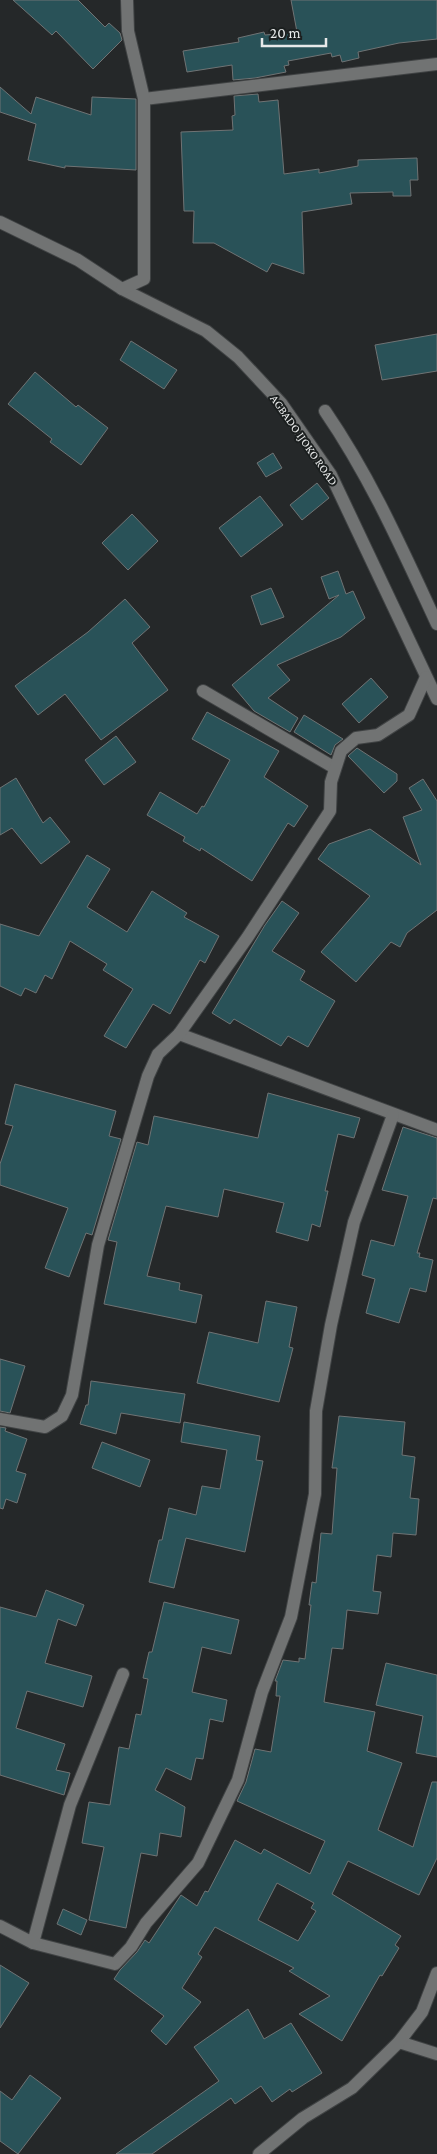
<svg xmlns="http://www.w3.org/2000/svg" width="437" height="2154" viewBox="0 0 437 2154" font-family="'Crimson Pro',serif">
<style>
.building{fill:#295258;stroke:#6f7374;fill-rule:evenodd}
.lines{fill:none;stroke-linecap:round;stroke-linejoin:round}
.minor-casing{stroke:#404344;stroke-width:14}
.minor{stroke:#717373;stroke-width:12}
.labels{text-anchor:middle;stroke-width:4;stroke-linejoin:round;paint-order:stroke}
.street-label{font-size:12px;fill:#e7e9e9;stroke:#1b1f1f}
</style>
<rect width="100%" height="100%" fill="#252829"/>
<g class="building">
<path d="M13,0h65l27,27 4,-4 11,10 2,7 -29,29 -37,-38 -4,4z"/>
<path d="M291,0h146v39l-38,4 -41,9 1,6 -17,4 -2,-7 -8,2 -1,-4 -43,8 1,4 -5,1 2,6 -31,6 -22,2 -1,-15 -45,7 -4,-21 56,-9 -1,-4 26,-6 1,3 32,-3z"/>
<path d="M0,87l31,27 5,-17 55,18 1,-18 44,2v71l-71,-4v2l-37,-8 8,-36 -36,-12z"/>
<path d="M258,94l1,8 19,-2 6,74 35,-5v4l39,-7v-6l59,-2 1,22h-8l1,16h-18v-4l-43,1 2,11 -50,8 2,62 -32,-11 -5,9 -53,-29h-21l1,-32h-10l-3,-79 52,-2 -1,-14 3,-1 -1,-19z"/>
<path d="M437,334v37l-55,9 -7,-35z"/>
<path d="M131,341l46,29 -13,19 -44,-29z"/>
<path d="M35,372l41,35 2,-2 30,23 -27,37 -31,-23 2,-3 -44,-35z"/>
<path d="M273,453l9,15 -16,9 -9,-14z"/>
<path d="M317,483l12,15 -27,22 -12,-15z"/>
<path d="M260,496l23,29 -42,32 -22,-29z"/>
<path d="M132,514l26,27 -30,29 -26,-27z"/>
<path d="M338,571l8,23 7,-3 12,27 -24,19 -64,28 13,15 -22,18 30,20 -8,14 -36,-21 -22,-26 107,-90 -10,4 -8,-22z"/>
<path d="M271,588l13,29 -23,8 -10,-29z"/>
<path d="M125,599l25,28 -18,16 36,47 -67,50 -36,-46 -27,21 -23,-29 73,-54z"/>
<path d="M371,678l17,19 -29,26 -17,-19z"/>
<path d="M207,712l72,39 -15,26 44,29 -14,21 -6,-4 -36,58 -51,-33 -1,3 -17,-10 2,-4 -38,-22 13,-23 37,22 5,-8 2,1 26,-47 -38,-21z"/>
<path d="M304,715l39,24 -8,6 -4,10 -37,-23z"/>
<path d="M116,736l20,26 -32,23 -19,-25z"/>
<path d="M357,748l40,26v7l-13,12 -36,-37z"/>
<path d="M16,778l27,45 7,-6 20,25 -29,22 -29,-36 -12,7v-47z"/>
<path d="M423,779l14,22v109l-30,23 -7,14 -9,-5 -35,40 -35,-30 49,-56 -52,-37 11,-15 41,-15 51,36 -18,-48 19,-7 -13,-22z"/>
<path d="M87,855l23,14 -23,38 40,25 25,-41 35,22 -3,4 35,19 -14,27 -5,-3 -30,54 -17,-10 -27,44 -22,-12 29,-47 -30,-19 4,-6 -37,-23 -18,38 -7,-4 -9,18 -11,-5 -4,8 -21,-10v-62l39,12z"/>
<path d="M282,901l17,12 -27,38 33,20 -5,9 35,21 -27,46 -20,-11 -7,10 -47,-27 -4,5 -18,-11 53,-88z"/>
<path d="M15,1084l101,27 -7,25 12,3 -29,96 -6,-2 -17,44 -24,-9 23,-60 -68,-23v-21l13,-38 -8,-2z"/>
<path d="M268,1093l92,25 -6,20 -16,-4 -13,57h3l-8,36 -8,-3 -4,17 -32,-9 8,-29 -60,-14 -6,28 -52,-11 -19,70 33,7 -1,7 23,5 -6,28 -92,-19 13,-62 -9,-2 29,-98 11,3 6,-29 104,22z"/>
<path d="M403,1127l34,11v61l-4,-1 -16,55h3l-1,4 14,3 -7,32 -16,-4 -11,35 -33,-10 9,-34 -13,-4 9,-35 23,6 14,-50 -26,-6z"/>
<path d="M266,1301l31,6 -8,40 4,1 -14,54 -82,-19 12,-51 49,11z"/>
<path d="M0,1359l25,7 -15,47 -10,-2z"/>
<path d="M91,1381l94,13 -5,29 -59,-10 -5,21 -36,-10 6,-19h2z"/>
<path d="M339,1416l66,6 -3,33 13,2 -5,41 9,1 -3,36 -23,-2 -2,24 -14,-2 -4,36 8,1 -3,22 -31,-4 -4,39 -11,-1 -8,54 51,10 -8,39 35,12 -24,67 35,17 19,-65h5v76l-18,37 -71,-34 -16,33 69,42 -6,9 4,3 -17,28 -2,-1 -38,66 -43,-27 31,-18 -41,-25 5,-3 -79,-41 -17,27 4,3 -20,31 19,14 -35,43 -15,-14 13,-15 -50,-37 6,-9 17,-18 8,-12 4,3 32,-48 16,11 8,-15 3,1 27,-52 26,14 3,-5 46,25 15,-33 -88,-40 9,-19 9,-33 16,3 9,-56h-4l1,-15h-2l8,-21 16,2v-4l6,1 6,-54h-2l3,-23 4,1 5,-50 11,1 5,-66h-5zM277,1883l37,20 -3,5 5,3 -18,30 -40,-21z"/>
<path d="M184,1422l76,14 -4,24 7,1 -18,91 -59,-14 -12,50 -25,-6 10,-42h3l7,-32 27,7 6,-29 18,3 7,-39 -46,-8z"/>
<path d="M0,1427l6,1 -1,3 22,8 -11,32 10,3 -9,29 -11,-4 -3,10 -3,-1z"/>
<path d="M102,1442l48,18 -10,27 -48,-19z"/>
<path d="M46,1590l38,15 -8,21 -18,-7 -13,44 47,13 -9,31 -56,-16 -11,37 49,16 -9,26 14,3 -6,22 -64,-20v-168l36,10z"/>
<path d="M164,1602l75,18 -8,34 -29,-7 -10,45 35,8 -4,22 -13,-3 -7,40 -7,-1 -5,22 -25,-12 -11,22 30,17 -4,30 -21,-4 -3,23 -16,-3 -15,75 -37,-8 15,-73 -22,-4 7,-41 21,3 9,-58 10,2 7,-35 5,1 7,-36 -5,-1 6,-26h3z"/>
<path d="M386,1663l51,12v82l-21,-4 7,-37 -47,-11z"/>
<path d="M63,1909l24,11 -6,15 -24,-11z"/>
<path d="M0,1965l29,18 -29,45z"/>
<path d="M248,2009l16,30 27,-16 31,50 -30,19 -2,-3 -18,13 -11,-16 -26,18 -4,-6 -79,56h-36l103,-73 -25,-34z"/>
<path d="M30,2075l31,23 -43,56 -18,-13v-50l12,9z"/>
</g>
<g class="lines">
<g class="minor-casing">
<g id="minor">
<path d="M144,99l293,-35"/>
<path d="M0,222l78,38 44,29 84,42 32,26 43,46 50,72 106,224"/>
<path d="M122,289l22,-10v-180l-16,-68 -1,-31"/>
<path d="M325,411c46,67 78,140 112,213"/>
<path d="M203,691l132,77"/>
<path d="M179,1034l258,96"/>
<path d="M0,1419l45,8 17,-11 10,-21 26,-150 50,-169 10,-22 21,-20 68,-96 83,-127 1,-29 10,-31 15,-13 22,-3 31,-20 17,-38"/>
<path d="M0,1926l33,17 82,21 16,-17 15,-24 52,-60 40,-83 24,-88 29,-75 24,-123 1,-83 15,-86 23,-103 39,-107"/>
<path d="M33,1943l37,-138 53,-131"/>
<path d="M399,2042l38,12"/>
<path d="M259,2154l44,-36 49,-30 47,-46 23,-30 15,-39"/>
</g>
</g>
<use href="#minor" class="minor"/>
</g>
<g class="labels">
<g class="street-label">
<text transform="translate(304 440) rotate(55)" y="4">AGBADO IJOKO ROAD</text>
</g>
</g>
<path d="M262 38v8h64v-8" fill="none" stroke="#e7e9e9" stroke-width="2.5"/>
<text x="270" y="38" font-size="15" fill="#e7e9e9" stroke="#1b1f1f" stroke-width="4" paint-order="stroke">20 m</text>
</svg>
